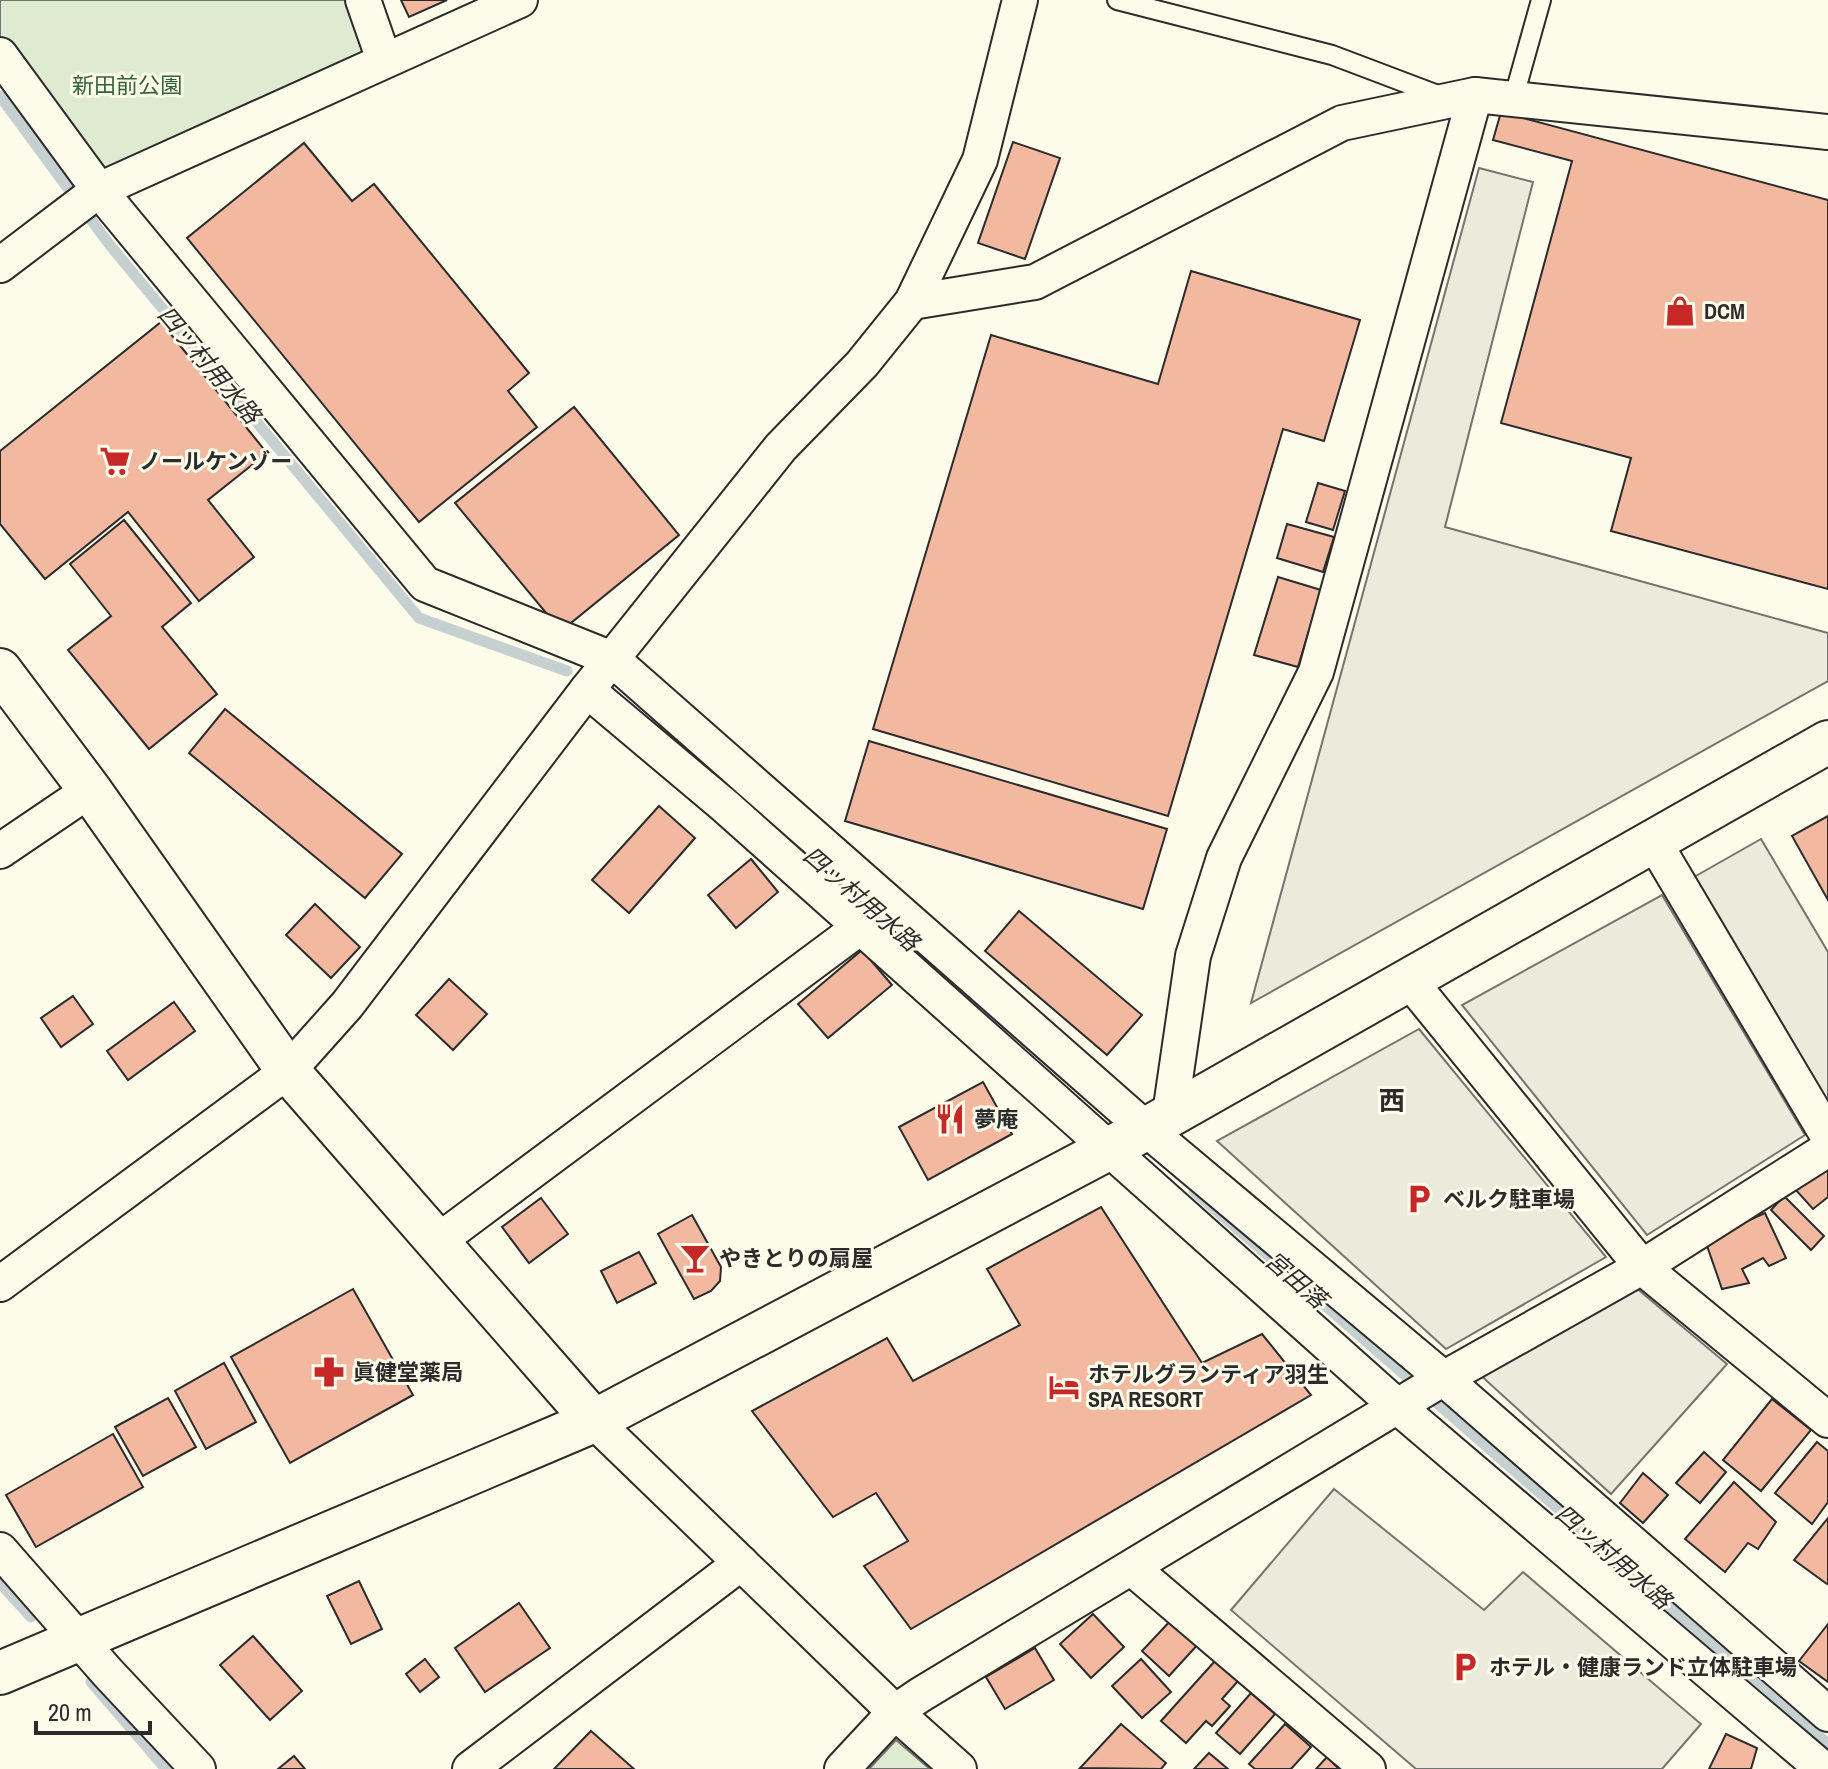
<svg xmlns="http://www.w3.org/2000/svg" width="1828" height="1769" viewBox="0 0 1828 1769" font-family="'Archivo Narrow','Noto Sans JP',sans-serif">
<style>
.green{fill:#deebd1;stroke:#74746e;stroke-width:2}
.parking{fill:#eceadb;stroke:#74746e;stroke-width:2}
.lines{fill:none;stroke-linecap:round;stroke-linejoin:round}
.stream{stroke:#c7d0d0;stroke-width:11}
.building{fill:#f2b8a0;stroke:#2b2b2b;stroke-width:2}
.service-casing{stroke:#2b2b2b;stroke-width:22}
.minor-casing{stroke:#2b2b2b;stroke-width:38}
.tertiary-casing{stroke:#2b2b2b;stroke-width:46}
.service{stroke:#fdfbea;stroke-width:18}
.minor{stroke:#fdfbea;stroke-width:34}
.tertiary{stroke:#fdfbea;stroke-width:42}
.labels{text-anchor:middle;stroke-width:6;stroke-linejoin:round;paint-order:stroke}
.park-label{font-size:22px;fill:#34623c;stroke:#fdfbea}
.poi-label{font-size:22px;font-weight:bold;fill:#2b2b2b;stroke:#fdfbea;text-anchor:start}
.water-label{font-size:24px;font-style:italic;fill:#2b2b2b;stroke:#fdfbea}
.quarter-label{font-size:26px;font-weight:bold;fill:#2b2b2b;stroke:#fdfbea}
</style>
<rect width="100%" height="100%" fill="#fdfbea"/>
<g class="green">
<path d="M0,0h363l21,60 -285,130 -99,-135z"/>
<path d="M896,1740l34,29h-61z"/>
</g>
<g class="parking">
<path d="M1479,168l54,14 -88,345 383,106v48l-577,322z"/>
<path d="M1761,839l67,113v152l-134,-227z"/>
<path d="M1662,895l143,240 -158,100 -185,-230z"/>
<path d="M1419,1029l187,228 -160,92 -229,-208z"/>
<path d="M1635,1287l92,77 -116,130 -133,-121z"/>
<path d="M1334,1489l150,121 39,-38 178,152 -39,45h-246l-185,-159z"/>
</g>
<g class="lines">
<g class="stream">
<path d="M0,96l109,148 310,374 148,53"/>
<path d="M657,721l80,70"/>
<path d="M1194,1191l634,553"/>
<path d="M0,1583l31,34"/>
<path d="M91,1682l75,87"/>
</g>
</g>
<g class="building">
<path d="M401,0h46l-38,17z"/>
<path d="M1501,112l327,88v389l-217,-58 20,-73 -130,-35 71,-262 -79,-21z"/>
<path d="M1013,142l47,16 -35,101 -47,-16z"/>
<path d="M304,143l48,58 22,-17 155,189 -21,18 29,36 -118,95 -232,-284z"/>
<path d="M1191,271l169,49 -36,121 -41,-12 -115,387 -295,-87 118,-394 167,49z"/>
<path d="M161,322l106,131 -59,47 46,57 -55,44 -71,-89 -83,67 -45,-55v-73z"/>
<path d="M574,407l105,128 -118,96 -106,-128z"/>
<path d="M1318,483l27,8 -12,39 -27,-8z"/>
<path d="M124,520l67,83 -29,24 55,67 -68,55 -81,-99 43,-34 -41,-52z"/>
<path d="M1287,524l47,13 -11,35 -46,-14z"/>
<path d="M1278,577l43,13 -23,77 -44,-12z"/>
<path d="M225,709l177,145 -37,44 -176,-145z"/>
<path d="M869,741l298,88 -24,80 -298,-88z"/>
<path d="M659,806l36,32 -66,75 -37,-33z"/>
<path d="M1828,816v84l-36,-64z"/>
<path d="M751,859l27,33 -42,36 -28,-33z"/>
<path d="M315,904l45,43 -29,31 -45,-43z"/>
<path d="M1019,911l123,104 -35,40 -122,-104z"/>
<path d="M862,950l30,35 -64,53 -30,-34z"/>
<path d="M449,979l38,35 -34,36 -37,-35z"/>
<path d="M73,996l20,28 -32,23 -20,-29z"/>
<path d="M174,1002l21,29 -67,49 -21,-29z"/>
<path d="M983,1082l29,52 -84,46 -29,-53z"/>
<path d="M1828,1163v34l-15,12 -19,-21z"/>
<path d="M1784,1196l40,40 -13,14 -40,-40z"/>
<path d="M541,1198l27,36 -39,29 -27,-36z"/>
<path d="M1101,1207l101,156 60,-29 49,61 -400,234 -47,-63 44,-25 -32,-48 -43,24 -81,-106 135,-73 26,43 107,-56 -33,-56z"/>
<path d="M1765,1213l21,45 -17,8 -6,-8 -21,11 7,14 -27,6 -17,-49z"/>
<path d="M692,1215l29,52 -1,14 -9,10 -17,8 -36,-65z"/>
<path d="M639,1252l17,31 -39,20 -16,-32z"/>
<path d="M353,1289l60,106 -123,68 -59,-106z"/>
<path d="M224,1363l32,59 -50,27 -31,-58z"/>
<path d="M168,1398l28,49 -53,29 -28,-49z"/>
<path d="M1772,1399l39,31 -50,61 -38,-31z"/>
<path d="M113,1434l30,53 -107,60 -30,-52z"/>
<path d="M1817,1442l11,9v51l-16,22 -37,-31z"/>
<path d="M1704,1452l22,20 -26,31 -24,-20z"/>
<path d="M1643,1473l25,22 -25,28 -23,-20z"/>
<path d="M1734,1482l42,40 -18,27 -10,-6 -23,29 -40,-33z"/>
<path d="M1828,1518v65l-1,1 -33,-24z"/>
<path d="M359,1581l23,48 -31,15 -24,-48z"/>
<path d="M519,1603l31,45 -65,44 -30,-44z"/>
<path d="M1093,1614l31,33 -33,31 -31,-34z"/>
<path d="M1173,1618l27,24 -31,34 -27,-25z"/>
<path d="M1828,1624v58l-29,-21z"/>
<path d="M253,1636l49,55 -32,29 -50,-55z"/>
<path d="M1035,1648l19,32 -49,29 -19,-32z"/>
<path d="M425,1659l14,18 -19,15 -14,-18z"/>
<path d="M1141,1659l30,33 -29,26 -30,-32z"/>
<path d="M1215,1661l23,20 -16,18 8,7 -18,20 -6,-5 -20,22 -25,-22z"/>
<path d="M1251,1693l24,21 -35,40 -24,-21z"/>
<path d="M1121,1724l45,39 -5,6 -81,-1z"/>
<path d="M1285,1724l26,23 -20,22h-36l-6,-5z"/>
<path d="M591,1731l43,38h-80z"/>
<path d="M1726,1734l31,14 -6,21h-42z"/>
<path d="M1209,1753l19,16h-34z"/>
<path d="M294,1756l11,13h-27z"/>
<path d="M1327,1757l12,12h-23z"/>
</g>
<g class="lines">
<g class="service-casing">
<g id="service">
<path d="M1117,0l215,55 111,42"/>
<path d="M1513,100l28,-100"/>
</g>
</g>
<g class="minor-casing">
<g id="minor">
<path d="M363,0l21,60"/>
<path d="M0,55l99,135 326,394 187,75 534,470 297,249 385,336"/>
<path d="M0,265l99,-75 421,-190"/>
<path d="M912,302l123,-20 307,-159 133,-28 353,37"/>
<path d="M587,690l138,116 673,601 425,362"/>
<path d="M1654,842l174,294"/>
<path d="M0,851l90,-61"/>
<path d="M1409,980l233,287 186,153"/>
<path d="M1170,1114l23,-158 31,-98 92,-186 159,-577"/>
<path d="M437,1242l422,-314"/>
<path d="M0,1284l288,-213 59,-66 240,-315 194,-243 81,-83 50,-62 68,-142 40,-160"/>
<path d="M594,1421l301,291 64,57"/>
<path d="M0,1550l108,123 90,96"/>
<path d="M1133,1569l235,200"/>
<path d="M470,1769l271,-206"/>
<path d="M842,1769l53,-57 25,-17 514,-311 208,-117 186,-118"/>
</g>
</g>
<g class="tertiary-casing">
<g id="tertiary">
<path d="M0,670l90,120 198,281 306,350"/>
<path d="M0,1673l594,-252 552,-292 682,-387"/>
</g>
</g>
<use href="#service" class="service"/>
<use href="#minor" class="minor"/>
<use href="#tertiary" class="tertiary"/>
</g>
<defs>
<g id="shop-bare" transform="scale(2.4)"><path d="M-5-2.5h2.3a2.7 3.5 0 0 1 5.4 0H5L5.5 6h-11ZM-1.5-2.5h3a1.5 2.3 0 0 0-3 0Z" fill="#c62828" stroke="#fdfbea" stroke-width="2.5" paint-order="stroke"/></g>
<g id="supermarket-bare" transform="scale(2.4)"><path d="M-6-5.5h2.5l.6 2H6L4.5 2H-2.5L-4.4-4H-6ZM-1.5 3.2a1.3 1.3 0 1 0 .1 0ZM3 3.2a1.3 1.3 0 1 0 .1 0Z" fill="#c62828" stroke="#fdfbea" stroke-width="2.5" paint-order="stroke"/></g>
<g id="restaurant-bare" transform="scale(2.4)"><path d="M-5-6h1v4h1v-4h1v4h1v-4h1v5L-1.5 .5V6h-2V.5L-5-1ZM5-6V6H3V1.5H1.5Q1.5-4 5-6Z" fill="#c62828" stroke="#fdfbea" stroke-width="2.5" paint-order="stroke"/></g>
<g id="parking-bare" transform="scale(2.4)"><path d="M-3.5-5.5H1a3.5 3.5 0 0 1 0 7H-1V5.5H-3.5ZM-1-3.4V-.6H.8a1.4 1.4 0 0 0 0-2.8Z" fill="#c62828" stroke="#fdfbea" stroke-width="2.5" paint-order="stroke"/></g>
<g id="bar-bare" transform="scale(2.4)"><path d="M-6-5H6L.8 .8V4.5H3.5V6h-7V4.5H-.8V.8Z" fill="#c62828" stroke="#fdfbea" stroke-width="2.5" paint-order="stroke"/></g>
<g id="pharmacy-bare" transform="scale(2.4)"><path d="M-2-6h4v4h4v4h-4v4h-4v-4h-4v-4h4Z" fill="#c62828" stroke="#fdfbea" stroke-width="2.5" paint-order="stroke"/></g>
<g id="hotel-bare" transform="scale(2.4)"><path d="M-6-4.5h1.5V1H6V5H4.5V3h-9V5H-6ZM-4 0a1.8 1.8 0 1 1 3.6 0ZM.5 0V-2.5h3Q6-2.5 6 0Z" fill="#c62828" stroke="#fdfbea" stroke-width="2.5" paint-order="stroke"/></g>
</defs>
<g fill-rule="evenodd">
<use href="#shop-bare" x="1680" y="311"/>
<use href="#supermarket-bare" x="115" y="461"/>
<use href="#restaurant-bare" x="950" y="1119"/>
<use href="#parking-bare" x="1419" y="1199"/>
<use href="#bar-bare" x="695" y="1258"/>
<use href="#pharmacy-bare" x="329" y="1372"/>
<use href="#hotel-bare" x="1064" y="1387"/>
<use href="#parking-bare" x="1465" y="1667"/>
</g>
<g class="labels">
<g class="park-label">
<text x="127" y="93">新田前公園</text>
</g>
<g class="poi-label">
<text x="1704" y="319">DCM</text>
<text x="139" y="469">ノールケンゾー</text>
<text x="974" y="1127">夢庵</text>
<text x="1443" y="1207">ベルク駐車場</text>
<text x="719" y="1266">やきとりの扇屋</text>
<text x="353" y="1380">眞健堂薬局</text>
<text x="1088" y="1382">ホテルグランティア羽生<tspan x="1088" dy="25">SPA RESORT</tspan></text>
<text x="1489" y="1675">ホテル・健康ランド立体駐車場</text>
</g>
<g class="water-label">
<text transform="translate(209 365) rotate(50)" y="8">四ッ村用水路</text>
<text transform="translate(861 899) rotate(41)" y="8">四ッ村用水路</text>
<text transform="translate(1296 1280) rotate(41)" y="8">宮田落</text>
<text transform="translate(1613 1557) rotate(41)" y="8">四ッ村用水路</text>
</g>
<g class="quarter-label">
<text x="1392" y="1110">西</text>
</g>
</g>
<path d="M36 1721v12h114v-12" fill="none" stroke="#2b2b2b" stroke-width="4"/>
<text x="48" y="1721" font-size="24" fill="#2b2b2b" stroke="#fdfbea" stroke-width="6" paint-order="stroke">20 m</text>
</svg>
